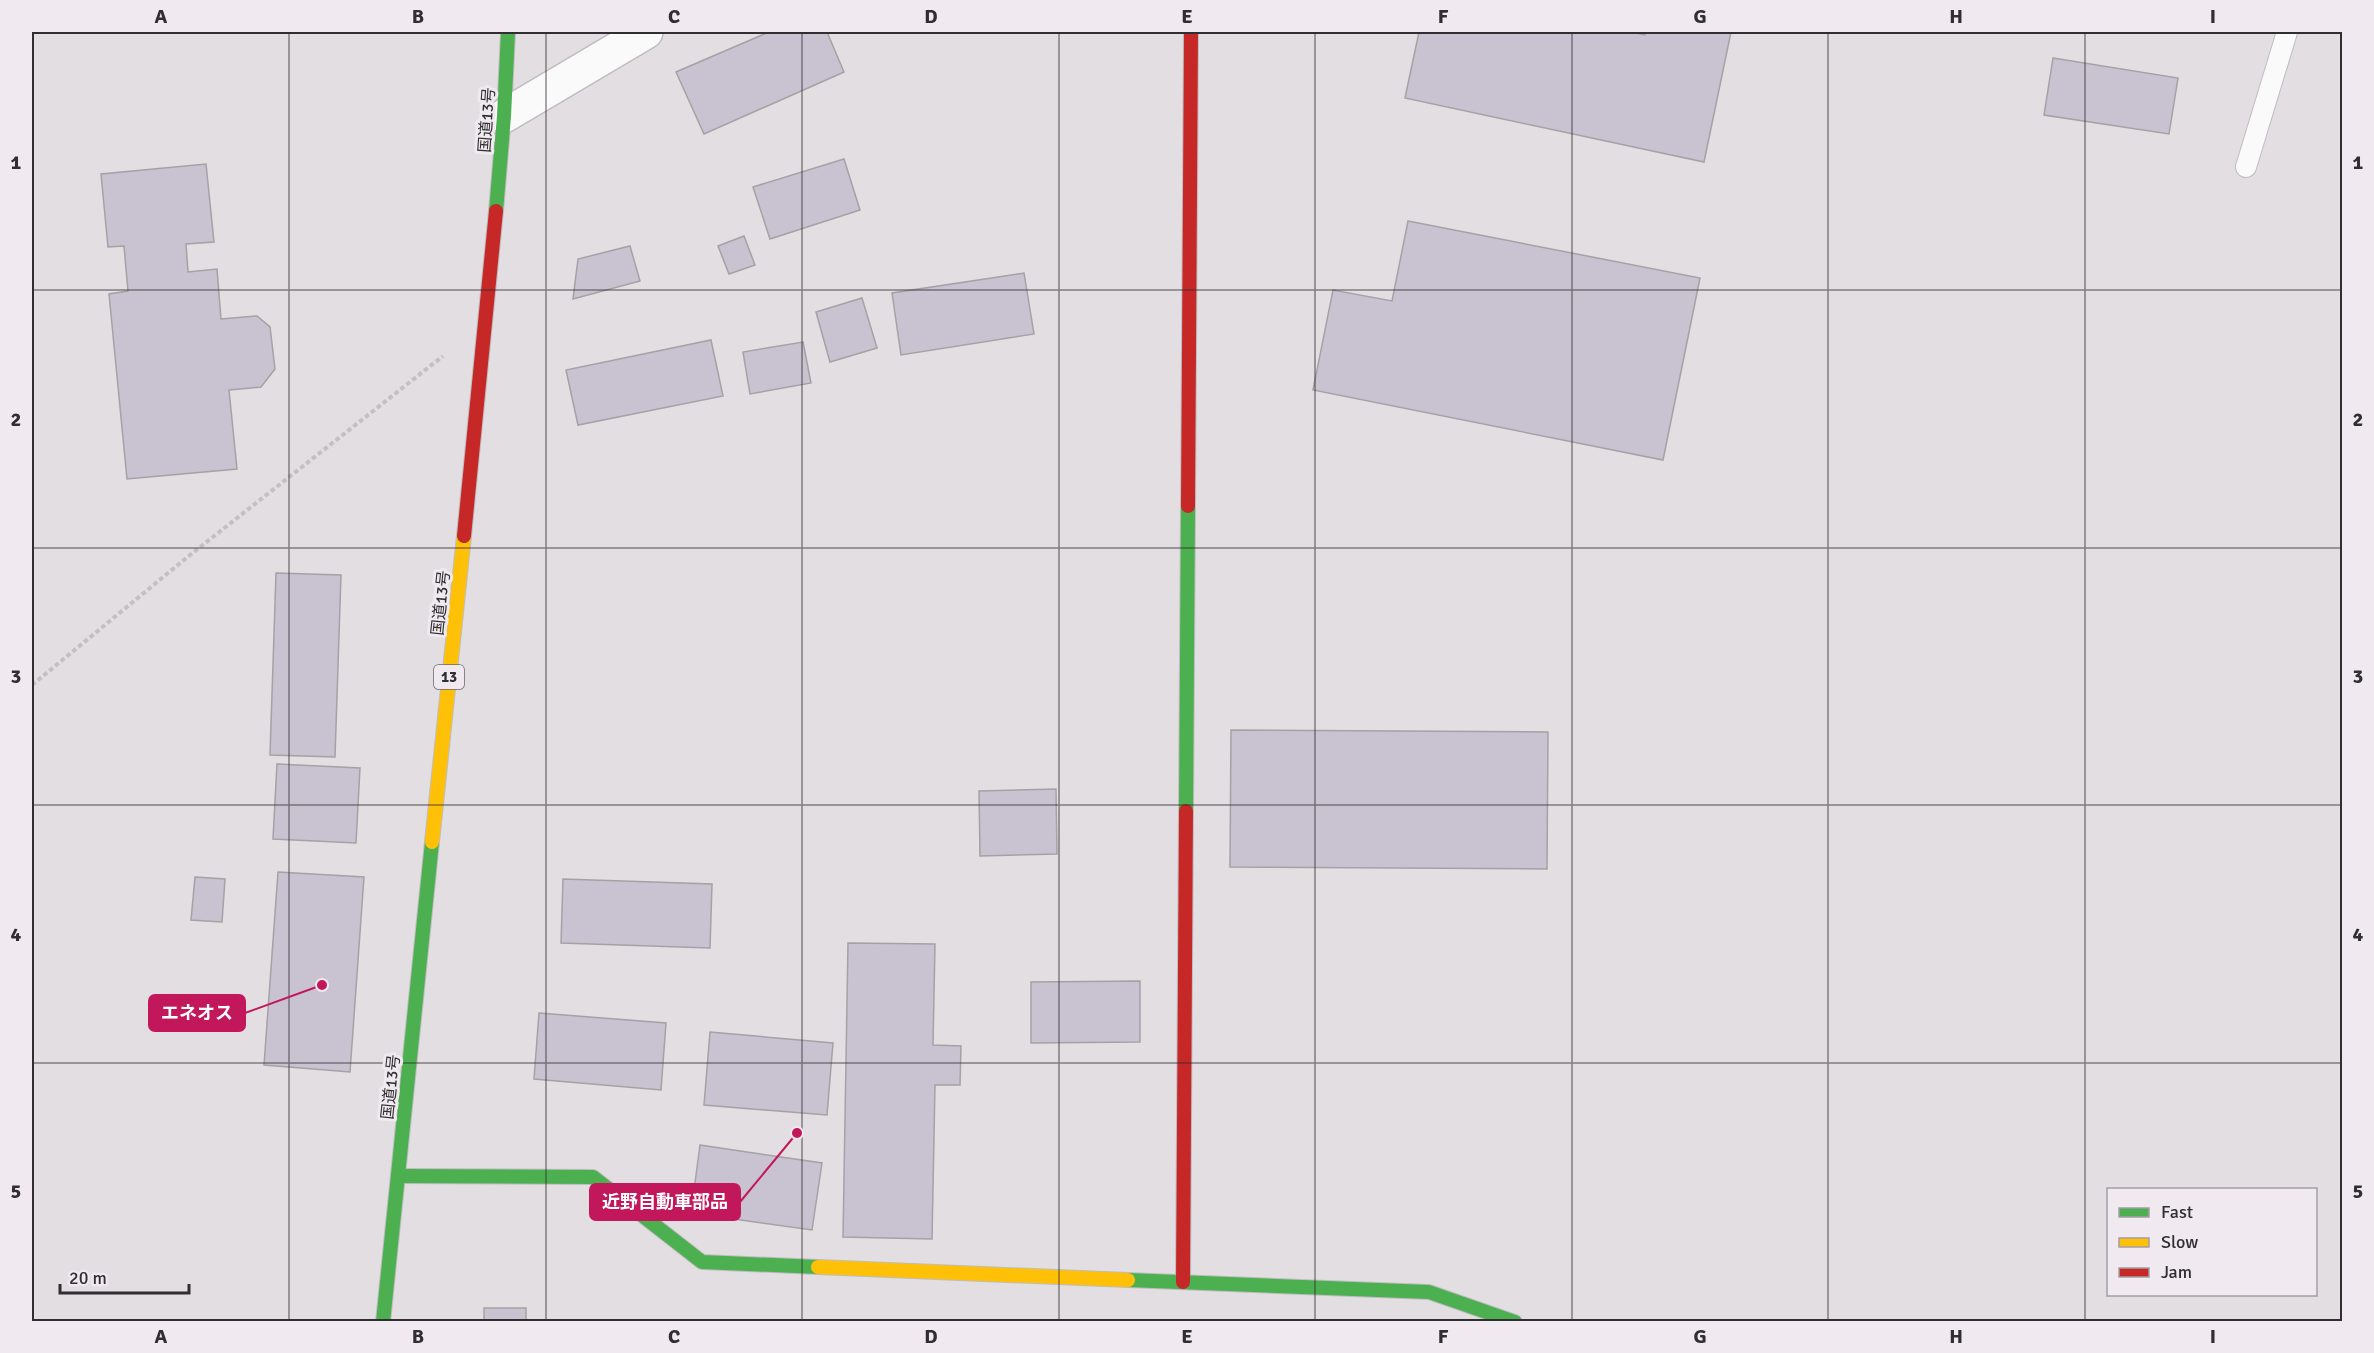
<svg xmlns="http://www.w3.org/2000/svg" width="2374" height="1353" viewBox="0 0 2374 1353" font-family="Signika,'Noto Sans JP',sans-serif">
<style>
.building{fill:#c9c2d0;stroke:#a4a2a5;stroke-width:1.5}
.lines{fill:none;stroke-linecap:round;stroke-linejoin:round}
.lane-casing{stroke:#bfbdbf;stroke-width:22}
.street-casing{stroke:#bfbdbf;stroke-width:36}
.fast-casing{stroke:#bfbdbf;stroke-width:16}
.slow-casing{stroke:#bfbdbf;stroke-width:16}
.jam-casing{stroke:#bfbdbf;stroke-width:16}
.path{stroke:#c1c1c1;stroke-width:4;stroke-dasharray:4.5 3;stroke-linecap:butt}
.lane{stroke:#fbfafb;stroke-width:20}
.street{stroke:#fbfafb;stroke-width:33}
.fast{stroke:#4caf50;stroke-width:14}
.slow{stroke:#ffc107;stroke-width:14}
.jam{stroke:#c62828;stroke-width:14}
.grid{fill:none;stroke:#302e30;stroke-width:1.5;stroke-opacity:0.55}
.labels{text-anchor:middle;stroke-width:6;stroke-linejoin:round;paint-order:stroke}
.shield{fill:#f0eaf0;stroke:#6a666a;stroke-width:1.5}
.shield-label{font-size:15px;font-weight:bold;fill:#302e30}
.street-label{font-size:16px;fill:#302e30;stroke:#f0eaf0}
.leader{fill:none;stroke:#c2185b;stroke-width:2}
.callout-dot{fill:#c2185b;stroke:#f0eaf0;stroke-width:2}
.callout{fill:#c2185b;stroke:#c2185b;stroke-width:2}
.callout-label{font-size:18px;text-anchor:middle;font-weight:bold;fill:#fff}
.neatline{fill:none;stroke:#302e30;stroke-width:2}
.grid-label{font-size:20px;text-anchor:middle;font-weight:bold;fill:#302e30}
</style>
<rect width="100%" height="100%" fill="#e2dee2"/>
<g class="building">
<path d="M769,32h58l17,40 -140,62 -28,-62z"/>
<path d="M1419,32h212l14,3 1,-3h85l-27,130 -299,-64z"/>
<path d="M2053,58l125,20 -9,56 -125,-19z"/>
<path d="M844,159l16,51 -90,29 -17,-52z"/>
<path d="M206,164l8,78 -28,2 2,28 29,-3 4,50 36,-3 13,11 5,42 -14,18 -32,3 8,79 -110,10 -18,-185 19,-3 -4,-45 -16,1 -7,-73z"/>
<path d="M1408,221l292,57 -37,182 -350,-70 20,-100 59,11z"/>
<path d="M744,236l11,29 -26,9 -11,-28z"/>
<path d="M630,246l10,35 -67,18 5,-40z"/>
<path d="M1024,273l10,61 -133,21 -9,-62z"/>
<path d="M862,298l15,50 -47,14 -14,-50z"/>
<path d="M711,340l12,56 -145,29 -12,-55z"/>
<path d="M803,342l8,41 -61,11 -7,-42z"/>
<path d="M276,573l65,2 -6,182 -65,-2z"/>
<path d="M1231,730l317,2 -1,137 -317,-2z"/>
<path d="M277,764l83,4 -4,75 -83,-4z"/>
<path d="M1056,789l1,65 -77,2 -1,-65z"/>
<path d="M278,872l86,5 -14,195 -86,-7z"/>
<path d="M195,877l30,2 -3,43 -31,-2z"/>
<path d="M563,879l149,5 -2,64 -149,-5z"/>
<path d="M848,943l87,1 -2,101 28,1 -1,39h-25l-3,154 -89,-2z"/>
<path d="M1140,981v61l-109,1v-61z"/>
<path d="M539,1013l127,10 -5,67 -127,-11z"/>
<path d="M710,1032l123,11 -6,72 -123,-10z"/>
<path d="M700,1145l122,18 -10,67 -121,-17z"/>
<rect x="484" y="1308" width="42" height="14"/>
</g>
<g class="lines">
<g class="lane-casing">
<path id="lane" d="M2246,167l41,-135"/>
</g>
<g class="street-casing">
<path id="street" d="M504,116l142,-84"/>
</g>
<g class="fast-casing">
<g id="fast">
<path d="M496,211l8,-95 4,-84"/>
<path d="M1186,811l2,-305"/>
<path d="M398,1176l195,1 109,85 116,5"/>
<path d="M1128,1280l301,12 86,30"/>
<path d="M383,1322l49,-480"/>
</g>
</g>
<g class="slow-casing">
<g id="slow">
<path d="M432,842l32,-306"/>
<path d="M818,1267l310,13"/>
</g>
</g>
<g class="jam-casing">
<g id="jam">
<path d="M1188,506l3,-474"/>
<path d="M464,536l32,-325"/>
<path d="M1183,1282l3,-471"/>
</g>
</g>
<path class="path" d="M32,685l158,-130 253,-199"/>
<use href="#lane" class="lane"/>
<use href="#street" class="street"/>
<use href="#fast" class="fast"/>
<use href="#slow" class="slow"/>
<use href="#jam" class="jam"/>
</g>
<path class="grid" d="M289,32v1290M546,32v1290M802,32v1290M1059,32v1290M1315,32v1290M1572,32v1290M1828,32v1290M2085,32v1290M32,290h2310M32,548h2310M32,805h2310M32,1063h2310"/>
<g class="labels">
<rect class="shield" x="434" y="665" width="30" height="24" rx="4.5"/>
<g class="shield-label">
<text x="449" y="682">13</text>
</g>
<g class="street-label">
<text transform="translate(486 120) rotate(-86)" y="6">国道13号</text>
<text transform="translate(440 603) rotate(-84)" y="6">国道13号</text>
<text transform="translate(390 1087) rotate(-84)" y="6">国道13号</text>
</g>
</g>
<path class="leader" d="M322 985L245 1013M797 1133L740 1202"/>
<g class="callout-dot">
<circle cx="322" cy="985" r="6"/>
<circle cx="797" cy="1133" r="6"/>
</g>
<g class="callout">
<rect x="149" y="995" width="96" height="36" rx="6"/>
<rect x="590" y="1184" width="150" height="36" rx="6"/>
</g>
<g class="callout-label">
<text x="197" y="1019">エネオス</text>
<text x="665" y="1208">近野自動車部品</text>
</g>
<rect width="2374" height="1353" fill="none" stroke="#f0eaf0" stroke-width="66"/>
<rect x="2107" y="1188" width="210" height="108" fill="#f0eaf0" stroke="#a39fa3" stroke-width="1.5"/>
<rect x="2119" y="1208" width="30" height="9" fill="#4caf50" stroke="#a39fa3" stroke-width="1.5"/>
<text x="2161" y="1218" font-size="18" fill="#302e30">Fast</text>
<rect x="2119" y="1238" width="30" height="9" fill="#ffc107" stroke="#a39fa3" stroke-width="1.5"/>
<text x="2161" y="1248" font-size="18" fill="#302e30">Slow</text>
<rect x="2119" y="1268" width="30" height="9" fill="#c62828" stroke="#a39fa3" stroke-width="1.5"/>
<text x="2161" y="1278" font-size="18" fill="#302e30">Jam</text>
<path d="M60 1284v9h129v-9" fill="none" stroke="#302e30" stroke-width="3"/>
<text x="69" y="1284" font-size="18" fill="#302e30" stroke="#f0eaf0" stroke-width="4.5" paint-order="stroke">20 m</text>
<rect x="33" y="33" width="2308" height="1287" class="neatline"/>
<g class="grid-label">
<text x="161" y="23">A</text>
<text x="418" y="23">B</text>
<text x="674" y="23">C</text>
<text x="931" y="23">D</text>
<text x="1187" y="23">E</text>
<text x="1443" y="23">F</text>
<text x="1700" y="23">G</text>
<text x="1956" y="23">H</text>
<text x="2213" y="23">I</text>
<text x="16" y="169">1</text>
<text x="2358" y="169">1</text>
<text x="16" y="426">2</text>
<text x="2358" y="426">2</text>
<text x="16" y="683">3</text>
<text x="2358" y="683">3</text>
<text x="16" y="941">4</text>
<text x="2358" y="941">4</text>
<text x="16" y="1198">5</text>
<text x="2358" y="1198">5</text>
<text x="161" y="1343">A</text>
<text x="418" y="1343">B</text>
<text x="674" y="1343">C</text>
<text x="931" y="1343">D</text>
<text x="1187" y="1343">E</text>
<text x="1443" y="1343">F</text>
<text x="1700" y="1343">G</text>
<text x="1956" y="1343">H</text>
<text x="2213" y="1343">I</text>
</g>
</svg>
